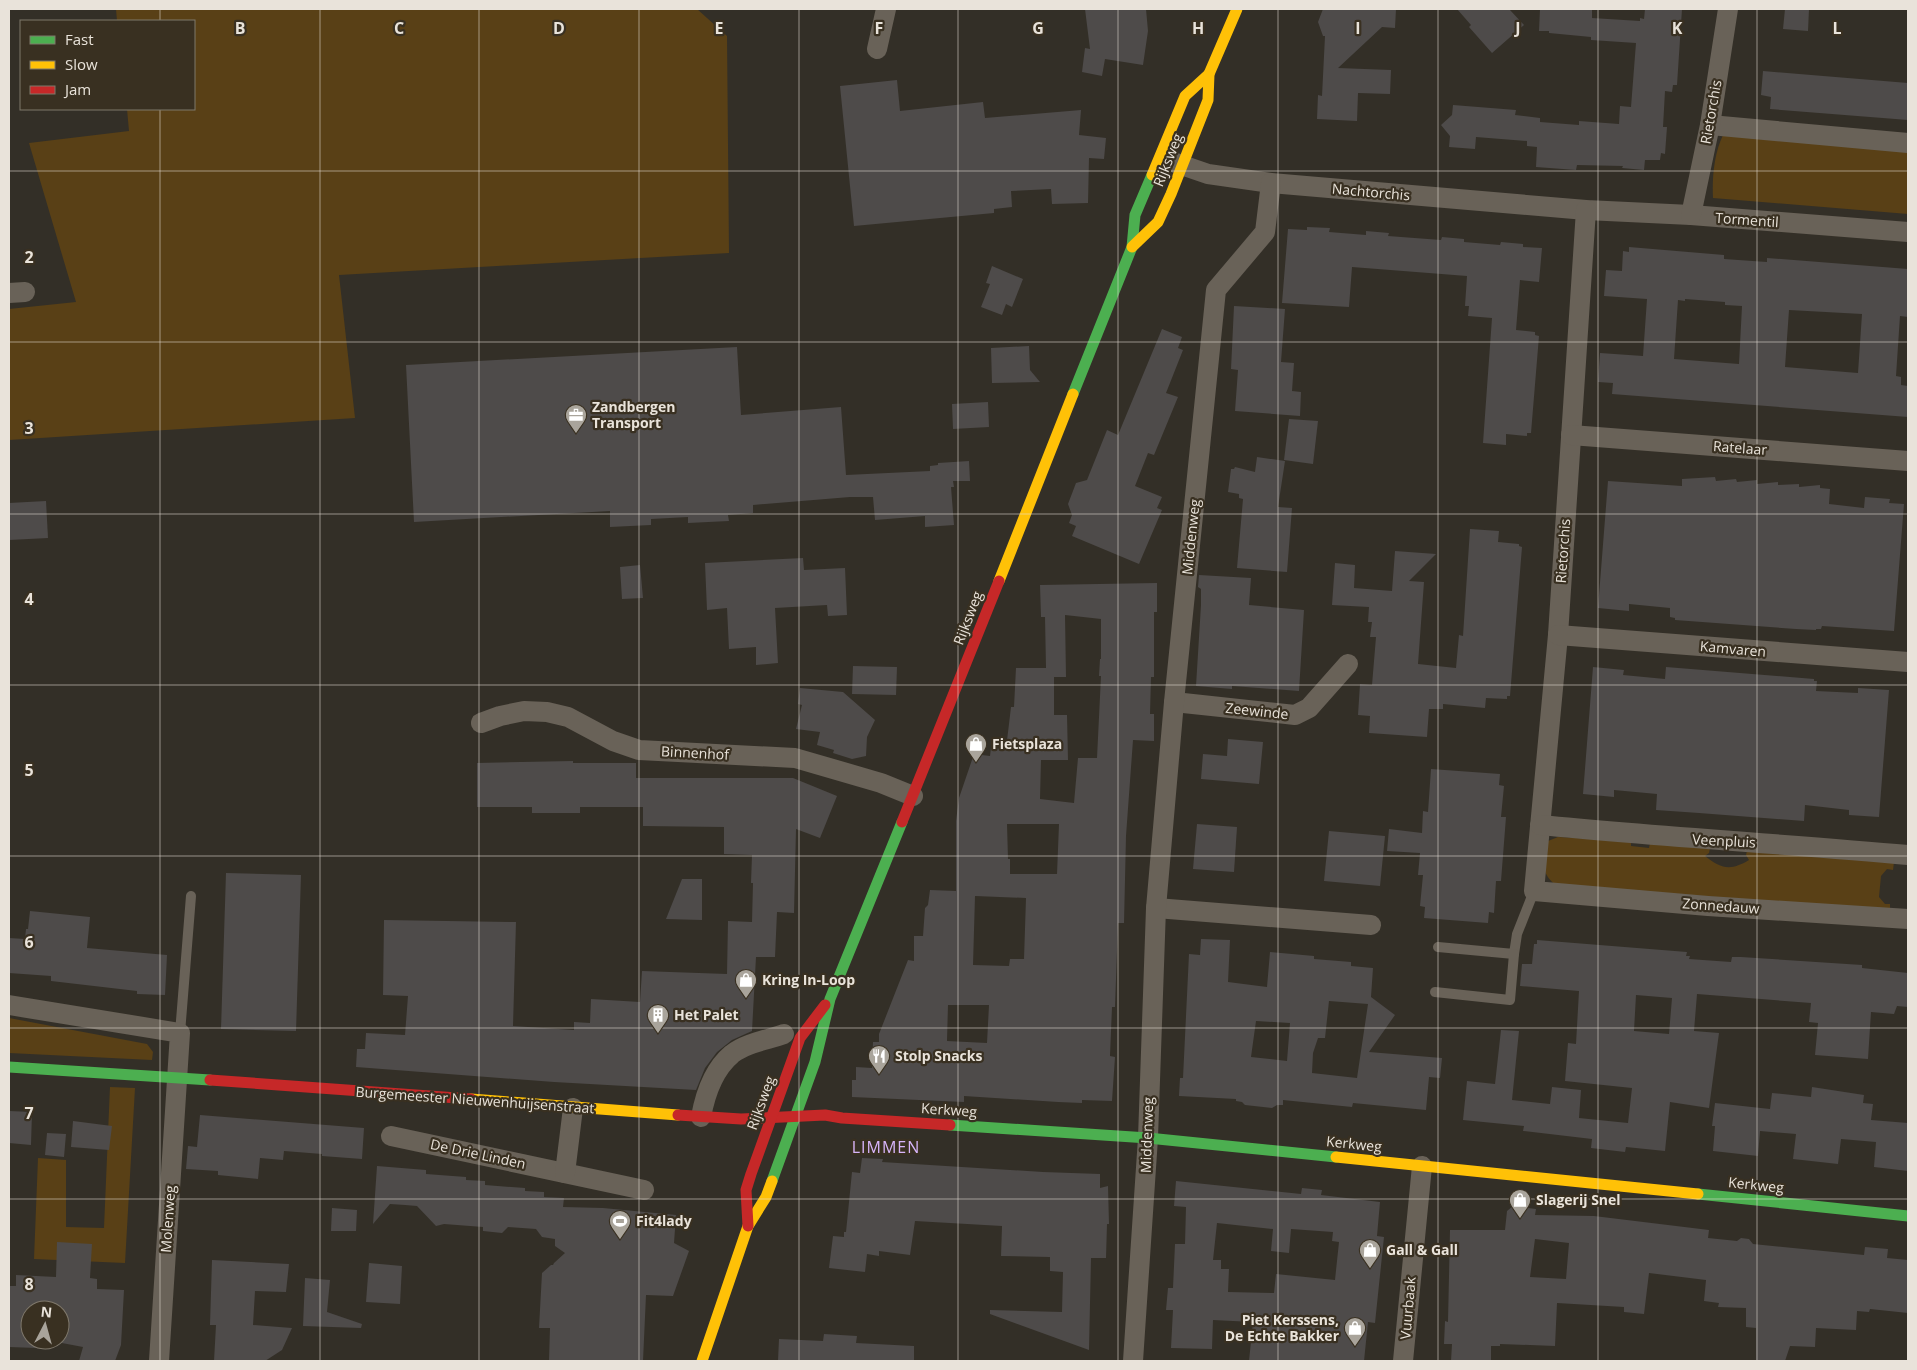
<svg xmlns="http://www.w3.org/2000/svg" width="1917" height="1370" viewBox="0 0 1917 1370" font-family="'Open Sans',sans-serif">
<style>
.green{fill:#594016}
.building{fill:#4e4b4a;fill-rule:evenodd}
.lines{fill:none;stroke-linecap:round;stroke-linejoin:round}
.lane{stroke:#696258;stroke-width:10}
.street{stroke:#696258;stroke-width:20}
.fast{stroke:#4caf50;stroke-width:11}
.slow{stroke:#ffc107;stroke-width:11}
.jam{stroke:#c62828;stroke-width:11}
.grid{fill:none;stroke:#e9e3da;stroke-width:1;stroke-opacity:0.55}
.labels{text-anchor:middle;stroke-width:4.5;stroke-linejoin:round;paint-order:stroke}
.street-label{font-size:14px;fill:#e9e3da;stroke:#393021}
.poi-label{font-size:14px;font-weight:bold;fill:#e9e3da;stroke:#393021;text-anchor:start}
.quarter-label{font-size:16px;letter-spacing:1px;fill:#d7b5fa;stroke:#393021}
.grid-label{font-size:16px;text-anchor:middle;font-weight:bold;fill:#e9e3da;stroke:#393021;stroke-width:4.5;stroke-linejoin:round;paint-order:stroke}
</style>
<rect width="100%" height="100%" fill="#332f27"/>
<g class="green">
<path d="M116,9h581l30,27 2,217 -390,22 16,143 -346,22v-131l67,-7 -47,-159 100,-12 -2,-22h67v-88h-77z"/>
<path d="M1723,135l185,15v64l-195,-16c-1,-21 1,-44 10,-63z"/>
<path d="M1558,837l73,4v5l18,2 1,-5 60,5 -1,5 -4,3c16,13 26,15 44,4l-3,-5 1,-4 147,11 -1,8 -6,-1 -6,7 -2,21 6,7h5v7l-336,-27c-16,-16 -10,-23 -6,-43z"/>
<path d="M9,1018l138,26 6,8 -1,8 -143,-7z"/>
<path d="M110,1087l25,1 -10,175 -91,-4 4,-101 28,2v67l38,1z"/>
</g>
<g class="building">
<path d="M1085,9h61l2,22 -5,34 -38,-6 -3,17 -20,-4 3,-24 5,1z"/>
<path d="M1323,9h73l-1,19 -13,-1 -44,41 53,2 -1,24 -32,-1 -1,28 -40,-2 1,-24 4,1 3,-60h-2l-5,-14z"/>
<path d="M1457,9h52l15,16 -32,28 -23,-26 2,-2z"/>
<path d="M1540,9h52v9l48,3v-3l4,1 1,-10h37l-5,76h-4l-1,7 -7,-1 -2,36h4l-2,27 -4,-1 -1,7h-15l-1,10 -22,-2 1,-2 -46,-1 -1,5 -40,-3 1,-20 -10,-1v-5l-51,-4 -1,12 -26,-2 1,-11 -9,-11 11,-10 1,-10 63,5 -1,5 25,3v4l39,3v-4l40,3 1,-18 11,1 5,-64 -45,-3v-3l-42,-4v-2h-10z"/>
<path d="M1785,9h24l-1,22 -25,-2z"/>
<path d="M1763,71l145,12v37l-138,-11 1,-12 -10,-2z"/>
<path d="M897,80l3,31 83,-9 2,16 96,-8 -2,25 27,3 -2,21 -15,-1 -1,45 -36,1 -1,-15 -40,2 1,16 -18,2v4l-140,13 -14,-140z"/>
<path d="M1307,227l23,1 -1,4 37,3v-4l23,2 -1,3 53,4 1,-3 22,2v3l36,3 1,-3 22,2v3l19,1 -3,34 -19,-2 -4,50 19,2v3l4,1 -8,97h-4v3l-21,-2v11l-23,-2 9,-125 -24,-2 1,-10h-4l2,-30 -115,-9 -3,40 -67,-4 6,-74 19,1z"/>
<path d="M1629,247l95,8v4l43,3v-4l141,11v48l-8,-1 -4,60 5,1v8l7,1v31l-296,-23 1,-11 -15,-1 2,-29 43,3 4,-57 -43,-3 2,-26 16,1 1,-20 6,1zM1685,299l40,3v3l17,1 -3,58 -65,-5 4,-59 7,1zM1789,310l73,4 -4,59 -73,-6z"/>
<path d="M992,266l31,13 -11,28 -6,-3 -4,11 -21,-8 9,-23 -4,-1z"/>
<path d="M1234,306l51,3 -4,53 13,1 -2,28 9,1 -1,24 -65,-5 3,-41 -7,-1z"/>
<path d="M1162,329l20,8 -4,11 5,2 -17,43 12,4 -24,58 -6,-2 -13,33 27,11 -5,11 5,2 -23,54 -67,-28 4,-10 -7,-3 3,-8 -4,-11 8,-21 11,-3 20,-50 11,5z"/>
<path d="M1029,346l1,24 10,12 -48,1 -1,-35z"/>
<path d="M737,347l4,68 100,-8 5,68 84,-4v-5l8,-1v-2l31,-2 1,20h-17l1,6h-3l3,38 -29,2v-11l-50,4 -2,-23h-23l-97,8v8l-25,2 1,6 -41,2v-6l-37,2v6l-41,2v-16l-196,11 -8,-157z"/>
<path d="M988,402l1,25 -36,2 -1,-25z"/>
<path d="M1289,419l29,2 -5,43 -29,-4z"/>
<path d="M1257,457l28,4 -7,46 14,1 -5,64 -50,-4 6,-69 -4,-1v-4l-11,-2 3,-23h3l1,-2 20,5z"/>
<path d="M1715,477l1,4 20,-2 1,3 20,-2v4l21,-2v3l21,-1v3l21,-2v3l10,1 -1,15 35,4 1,-11 25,2 -1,4 15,1 -10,127 -72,-5 -1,3h-5v1l-20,-1 -121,-9v-2l-5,-1v-9l-41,-4v7l-31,-3 10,-127 74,5v-7z"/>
<path d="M46,501l2,37 -39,2v-37z"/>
<path d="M1470,529l29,2 -1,11 21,2v2l3,1 -12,149h-3v3l-21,-1 -1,10 -42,-4v5h-14l-2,28 -58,-4 1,-17 -12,-1 2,-31 12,1 4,-48h-6l2,-15h-4l1,-15 -37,-2 3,-42 20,2 -1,23 38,3 3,-40 41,3 -27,27 15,1 -6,82 38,4 3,-33 4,1z"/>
<path d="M803,558l1,12 41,-2 2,47 -19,1 -1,-11 -52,3 3,55 -22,2v-18l-27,2 -2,-41 -20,2 -2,-47z"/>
<path d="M640,565l3,33 -21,1 -2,-32z"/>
<path d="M1199,575l52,3 -2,27 55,5 -5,81 -67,-5v3l-36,-3 5,-81v-16l-3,-2z"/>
<path d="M1157,583v29h-3v65h-3l-1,37h4v27l-21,-1 -7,96 -2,87h-6l-3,84h-3l-2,49 5,1 -3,44 -30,-1v3l-24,-1 -94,-6v6l-112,-5v-17h4v-13l16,1 1,-26h6v-8l29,-74 6,1v-25h9l2,-28 3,-3 2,-15 26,1v-70l3,-23 15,-44 16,2 1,-8 15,1 5,-42h3l2,-39h30l-1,-51h-4l-1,-32zM1065,615l36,4v40h-1l-1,17h2l-4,82h-19l-4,45 -34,-4 1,-39h27l-1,-45h-13v-38h12zM1007,824h52l-2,50h-47v-15h-2zM975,896l51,2 -2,61h-14l-1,7 -36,-1zM948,1005h41l-2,38 -40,-2z"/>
<path d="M853,666l44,1 -1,28 -44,-1z"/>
<path d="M1593,667l31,3 -1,5 42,4 1,-12 148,12v2h3l-1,10 42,2v-5l31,2 -10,127 -30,-2v-5l-44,-5 -1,16 -105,-8 -43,-3 1,-16 -43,-4v7l-31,-3z"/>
<path d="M800,688l43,4 32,28 -8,17 -1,19 -14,3 -19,-6 1,-3 -17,-5 3,-13 -24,-3 6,-24 -4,-1z"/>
<path d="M1228,739l35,3 -4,42 -58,-5 2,-25 24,2z"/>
<path d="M573,761v2h63v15h157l44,18 -17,42 -24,-9 -2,84 -17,-1 -2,45h-19l-4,74 -20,9 -15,12 -12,16 -9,22 -142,-8 -198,-15 1,-18h8l1,-16 39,2 3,-39 -25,-1 1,-75 132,2 -3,104 61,4v-8l16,1 1,-24 49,3 2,-31 85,3 1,-53 24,1 1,-39h-2l1,-28 -28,-1v-27l-81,-1v-19h-63v6h-48v-6h-55v-44z"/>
<path d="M1431,769l69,5 -1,11 5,1 -3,31h5l-5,64h-5l-2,32 -5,-1 -1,11 -64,-5 1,-11 -5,-1 3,-31h-5l2,-22 -33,-2 2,-22 33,4 1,-22 5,1z"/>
<path d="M1197,824l40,3 -3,45 -41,-3z"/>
<path d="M1329,831l56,5 -5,50 -56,-5z"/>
<path d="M226,873l75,2 -5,156 -75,-2z"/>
<path d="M682,879h20v41l-36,-1z"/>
<path d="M30,911l60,6 -3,31 80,7 -2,40 -28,-1v-3l-86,-10v-5l-42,-3v-35l16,1 1,-10h2z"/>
<path d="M1201,939l29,1 -2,42 39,5 3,-35 44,4v3l37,3v4l22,2 -2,29 24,18 -26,37 73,6 -2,20 -11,-1 -3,33 -73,-7 -1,4 -69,-7v5h-6l-5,3 -27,-3 -3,-3 -6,-1v-2l-57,-3 1,-18h3l6,-124 11,1zM1329,1001l39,3 -11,74 -45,-5 1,-20 5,-15h7zM1256,1021l34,2 -3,38 -36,-4z"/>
<path d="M1537,940l150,12 -1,4h4l-1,3 42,3 1,-5h9l121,8v3l46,5v34l-11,-1 -3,8 -23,-2 -3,47 -53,-4 3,-32 -9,-1 2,-19 -114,-9 -3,37 25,2 -10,75 -39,-6 -5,49 -39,-4 -1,5 -34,-4 1,-9 -69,-8 1,-5 -61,-6 4,-39 28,3 6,-54 18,1 -7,69 38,4 2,-17 29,3 -2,28 49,5 4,-35 -67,-7 3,-38 8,1 3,-53 -59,-5 2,-22h10l2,-20h3zM1636,995l36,3 -3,36 -35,-3z"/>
<path d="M1812,1087l52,8 -1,8 10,1 -2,16 37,3v48l-34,-4 2,-25 -35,-3 -3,25 -45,-5 3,-25 -36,-3 -2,25 -45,-5 2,-25h-3l3,-23 55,6 2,-16 39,4z"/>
<path d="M9,1111l23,1 -1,33 -22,-2z"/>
<path d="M200,1115l164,13 -2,31 -40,-3v-2l-38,-3 -1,9 -23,-2 -2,21 -40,-4v-4l-32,-2 2,-23 9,1z"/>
<path d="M73,1121l39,5 -3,24 -38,-3z"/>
<path d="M47,1133l19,1 -2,23 -19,-2z"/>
<path d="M862,1158l21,1 -1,3 161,10 57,2v14l8,-2 1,38h-2l-1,34h-15l-2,92 -99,-36v-4l72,2 1,-40 -13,-1v-14l-49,-1 1,-30 -87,-5 -5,34 -31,-4v5l-12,-2 -2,18 -36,-4 4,-32 11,1v-5h2l6,-60 8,1z"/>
<path d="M377,1166l49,4v4l40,3v3l19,1v4l40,3v3l19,1v5l20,1 -1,9 40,1 73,7 -2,28 15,8 -16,45 -27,-1 -3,66h-94l1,-33h-11l3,-55 9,-8h2l1,-2 11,-10 -10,-7v-7l-13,-2 -6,-8 -28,-2 -6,6 -19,-2v-4l-39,-3 -8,2 -19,-20 -12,-1 -15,-1 -17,20z"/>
<path d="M1176,1181l125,13 1,-6 20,2 -1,5 59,7 -3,34 7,1 -9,86 -7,-1 -4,39h-115l4,-39 -40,-2 -1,29 -41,-1 2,-38h-7l2,-22h5l2,-44h10l1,-37 -12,-1zM1217,1223l56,6 -2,22 18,2 2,-24 42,3 -1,9 7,1 -4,38 -59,-6 -2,19 -46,-1 1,-23h-8v-9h-8z"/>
<path d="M1513,1206l23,3 -1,6 59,1 115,14 -1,8 29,3 4,-3 8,1 4,5 111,11 1,-8 23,2 -1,9 21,2v53l-38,-4 -1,3 -12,-1 -1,19 -40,-2 -1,19 -25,-1 -5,15h-29v-33l-10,-1v-19l-28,-1 1,-4 -15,-2 2,-21 -57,-7 -5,41 -20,-2v-5l-67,-4 -2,43 -55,-2v2h-9v15h-40l1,-17h-8l1,-23 3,1 2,-92h55l2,-19zM1535,1239l34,4 -3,36 -36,-2z"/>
<path d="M332,1208l25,2 -1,21h-25z"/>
<path d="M57,1242l35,2 -2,34 7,1v10l27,1 -3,55 -6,16h-36l4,-14 -37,-7h14v-30h-30v30h8l-1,8 -28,-1v-61h7v-11l40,2z"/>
<path d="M212,1260l77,4 -3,28 -31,-1 -2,34 39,3 -10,22 -17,11h-51l2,-36h-6z"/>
<path d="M369,1263l33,3 -2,38 -34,-2z"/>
<path d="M305,1278l25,2 -3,32 35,12 -1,4 -58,-2z"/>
<path d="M824,1334l33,2 -1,7 58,3v15h-136l1,-22 44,2z"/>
</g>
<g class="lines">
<g class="lane">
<path d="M1438,947l76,7 3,-20 17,-43"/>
<path d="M1435,992l75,8 4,-46"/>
<path d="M180,1033l11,-137"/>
</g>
<g class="street">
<path d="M877,49l9,-40"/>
<path d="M1710,125l198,18"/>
<path d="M1170,161l38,13 63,9 315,27 105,5 217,17"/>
<path d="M1586,210l-28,425 -24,256 174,15 200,13"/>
<path d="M1691,215l19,-90 18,-116"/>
<path d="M9,293l16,-1"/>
<path d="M1571,435l337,26"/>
<path d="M1558,635l350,27"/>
<path d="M1174,702l121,13 14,-7 39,-44"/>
<path d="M481,723l19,-7 24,-5 23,1 21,5 45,24 26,9 156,8 86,25 32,13"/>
<path d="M1540,825c123,12 246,19 368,30"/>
<path d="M1156,908l215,17"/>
<path d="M9,1005l171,28 -21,328"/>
<path d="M701,1117c4,-22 13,-48 31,-63 14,-11 35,-14 52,-20"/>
<path d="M391,1136l253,54"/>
<path d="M565,1173l8,-65"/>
<path d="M1133,1361l15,-223 8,-230 18,-206 42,-412 49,-58 6,-49"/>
<path d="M1403,1361l19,-195"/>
</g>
<g class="fast">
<path d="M1073,394l59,-147 3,-32 17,-40"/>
<path d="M9,1067l201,13"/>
<path d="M950,1125l198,13 188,19"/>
<path d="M772,1181l43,-119 15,-63 72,-177"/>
<path d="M1698,1194l210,22"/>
</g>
<g class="slow">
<path d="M1152,175l33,-79 24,-22"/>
<path d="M1132,247l26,-25 13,-28 37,-94 1,-26 28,-65"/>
<path d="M999,581l74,-187"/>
<path d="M471,1099l207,16"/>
<path d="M1336,1157l362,37"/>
<path d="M702,1361l46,-135 18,-29 6,-16"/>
</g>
<g class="jam">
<path d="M902,822l97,-241"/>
<path d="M210,1080l261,19"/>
<path d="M678,1115l63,4 84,-4 17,3 108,7"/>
<path d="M748,1226l-2,-36 5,-16 49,-136 25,-33"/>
</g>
</g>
<path class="grid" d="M160,9v12M320,9v1352M479,9v1352M639,9v1352M799,9v1352M958,9v1352M1118,9v1352M1278,9v1352M1438,9v1352M1598,9v1352M1757,9v1352M160,109v1252M9,171h1899M9,342h1899M9,514h1899M9,685h1899M9,856h1899M9,1028h1899M9,1199h1899"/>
<defs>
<g id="office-pin" transform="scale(1.125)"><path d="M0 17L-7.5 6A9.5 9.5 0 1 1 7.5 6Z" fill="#a9a49b" stroke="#393021"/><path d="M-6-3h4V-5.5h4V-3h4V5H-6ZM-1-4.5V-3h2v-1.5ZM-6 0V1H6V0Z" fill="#fff"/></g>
<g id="shop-pin" transform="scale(1.125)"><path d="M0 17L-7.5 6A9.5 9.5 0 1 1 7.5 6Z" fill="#a9a49b" stroke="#393021"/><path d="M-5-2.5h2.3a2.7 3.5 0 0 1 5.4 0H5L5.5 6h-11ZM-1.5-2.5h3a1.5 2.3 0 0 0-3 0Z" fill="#fff"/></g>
<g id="building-pin" transform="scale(1.125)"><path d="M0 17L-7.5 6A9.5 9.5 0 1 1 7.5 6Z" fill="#a9a49b" stroke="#393021"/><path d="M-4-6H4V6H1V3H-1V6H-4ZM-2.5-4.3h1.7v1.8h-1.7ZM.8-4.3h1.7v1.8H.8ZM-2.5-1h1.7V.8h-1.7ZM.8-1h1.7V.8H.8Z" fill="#fff"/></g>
<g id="restaurant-pin" transform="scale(1.125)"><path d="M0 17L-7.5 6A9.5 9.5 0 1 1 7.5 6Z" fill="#a9a49b" stroke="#393021"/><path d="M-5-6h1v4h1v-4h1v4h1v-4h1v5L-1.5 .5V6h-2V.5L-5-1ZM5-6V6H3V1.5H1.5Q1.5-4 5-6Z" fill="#fff"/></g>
<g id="stadium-pin" transform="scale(1.125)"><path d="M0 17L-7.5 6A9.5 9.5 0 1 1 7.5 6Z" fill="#a9a49b" stroke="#393021"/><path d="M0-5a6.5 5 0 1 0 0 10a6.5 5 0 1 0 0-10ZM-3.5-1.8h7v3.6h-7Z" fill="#fff"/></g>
</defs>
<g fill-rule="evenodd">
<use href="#office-pin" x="576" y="415"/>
<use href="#shop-pin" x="976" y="744"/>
<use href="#shop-pin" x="746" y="980"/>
<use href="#building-pin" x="658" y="1015"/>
<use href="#restaurant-pin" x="879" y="1056"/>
<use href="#shop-pin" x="1520" y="1200"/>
<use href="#stadium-pin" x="620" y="1221"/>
<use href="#shop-pin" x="1370" y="1250"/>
<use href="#shop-pin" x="1355" y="1328"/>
</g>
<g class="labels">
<g class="street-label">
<text transform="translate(1711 112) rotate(-80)" y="5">Rietorchis</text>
<text transform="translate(1168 160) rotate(-68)" y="5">Rijksweg</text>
<text transform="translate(1371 192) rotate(5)" y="5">Nachtorchis</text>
<text transform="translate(1747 220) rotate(4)" y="5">Tormentil</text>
<text transform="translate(1740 448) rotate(4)" y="5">Ratelaar</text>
<text transform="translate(1191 537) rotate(-84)" y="5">Middenweg</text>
<text transform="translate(1563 551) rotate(-86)" y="5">Rietorchis</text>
<text transform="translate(968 618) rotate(-69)" y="5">Rijksweg</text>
<text transform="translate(1733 649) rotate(5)" y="5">Kamvaren</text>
<text transform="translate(1257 711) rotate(6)" y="5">Zeewinde</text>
<text transform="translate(695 753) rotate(3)" y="5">Binnenhof</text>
<text transform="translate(1724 841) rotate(3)" y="5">Veenpluis</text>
<text transform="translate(1721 906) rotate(4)" y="5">Zonnedauw</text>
<text transform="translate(475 1100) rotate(4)" y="5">Burgemeester Nieuwenhuijsenstraat</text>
<text transform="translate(761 1103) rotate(-70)" y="5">Rijksweg</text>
<text transform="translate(949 1110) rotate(4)" y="5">Kerkweg</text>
<text transform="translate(1147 1135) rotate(-88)" y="5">Middenweg</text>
<text transform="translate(1354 1144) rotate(6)" y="5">Kerkweg</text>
<text transform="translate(478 1154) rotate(12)" y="5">De Drie Linden</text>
<text transform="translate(1756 1185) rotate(6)" y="5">Kerkweg</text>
<text transform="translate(168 1219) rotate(-86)" y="5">Molenweg</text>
<text transform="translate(1408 1308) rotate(-85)" y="5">Vuurbaak</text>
</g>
<g class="poi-label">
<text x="592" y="412">Zandbergen<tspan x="592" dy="16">Transport</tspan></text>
<text x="992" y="749">Fietsplaza</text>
<text x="762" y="985">Kring In-Loop</text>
<text x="674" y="1020">Het Palet</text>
<text x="895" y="1061">Stolp Snacks</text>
<text x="1536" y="1205">Slagerij Snel</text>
<text x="636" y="1226">Fit4lady</text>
<text x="1386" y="1255">Gall &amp; Gall</text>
<text x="1339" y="1325" text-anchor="end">Piet Kerssens,<tspan x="1339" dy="16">De Echte Bakker</tspan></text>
</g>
<g class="quarter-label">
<text x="886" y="1153">LIMMEN</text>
</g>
</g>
<g class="grid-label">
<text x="240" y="34">B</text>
<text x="399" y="34">C</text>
<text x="559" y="34">D</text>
<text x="719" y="34">E</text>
<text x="879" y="34">F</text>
<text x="1038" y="34">G</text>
<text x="1198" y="34">H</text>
<text x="1358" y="34">I</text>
<text x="1518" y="34">J</text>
<text x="1677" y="34">K</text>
<text x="1837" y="34">L</text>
<text x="29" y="263">2</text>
<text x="29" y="434">3</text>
<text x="29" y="605">4</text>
<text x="29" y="776">5</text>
<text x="29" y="948">6</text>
<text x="29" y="1119">7</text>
<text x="29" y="1290">8</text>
</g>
<rect width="1917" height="1370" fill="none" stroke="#e9e3da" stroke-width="20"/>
<rect x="20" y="20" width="175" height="90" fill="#393021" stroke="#7f786b"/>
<rect x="30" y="36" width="25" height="8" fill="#4caf50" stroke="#7f786b"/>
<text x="65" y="45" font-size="15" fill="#e9e3da">Fast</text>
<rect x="30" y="61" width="25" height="8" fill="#ffc107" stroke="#7f786b"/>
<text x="65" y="70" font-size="15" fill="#e9e3da">Slow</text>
<rect x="30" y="86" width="25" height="8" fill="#c62828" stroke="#7f786b"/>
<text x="65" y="95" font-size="15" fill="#e9e3da">Jam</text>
<g transform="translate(45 1325) rotate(6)"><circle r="24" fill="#393021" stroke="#7f786b"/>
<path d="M0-4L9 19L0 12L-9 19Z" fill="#a9a49b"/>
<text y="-8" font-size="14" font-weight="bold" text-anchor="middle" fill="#e9e3da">N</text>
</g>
</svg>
